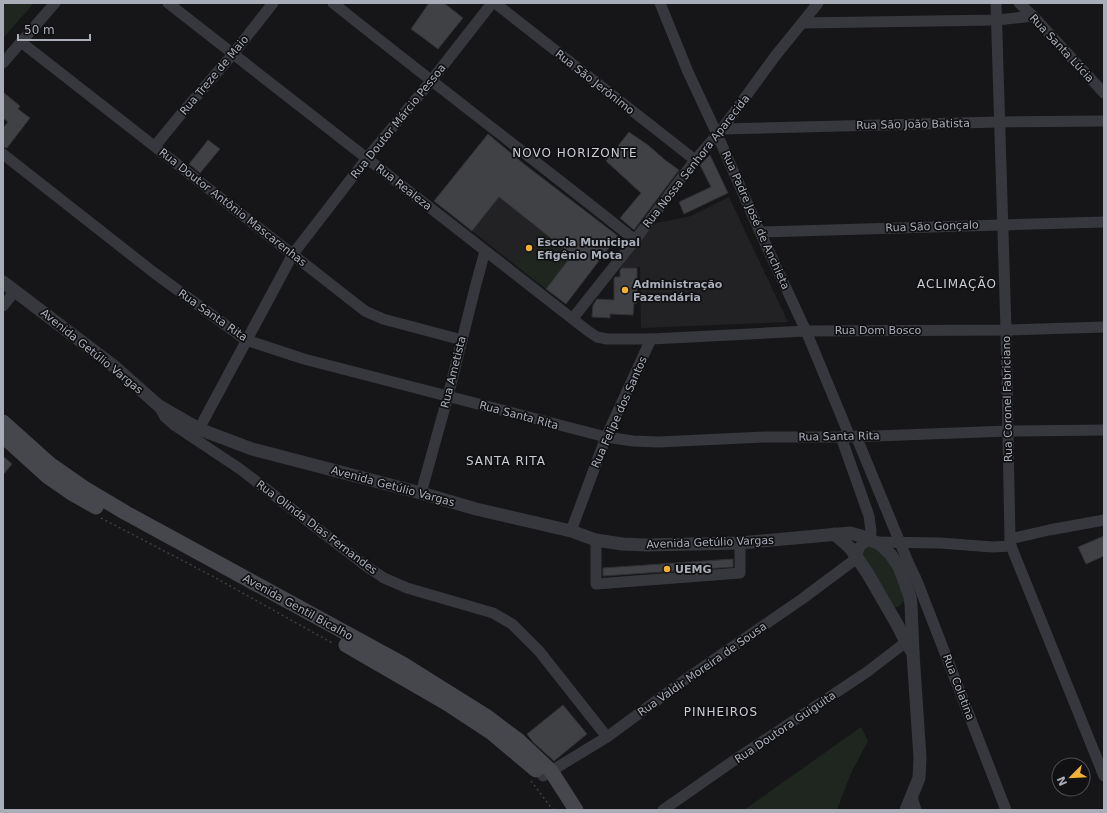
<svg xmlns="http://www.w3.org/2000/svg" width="1107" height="813" viewBox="0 0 1107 813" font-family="'DejaVu Sans',sans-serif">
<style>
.built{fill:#222225}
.green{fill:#1e261f}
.building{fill:#404145;stroke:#303034}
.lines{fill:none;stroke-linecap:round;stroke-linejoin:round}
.path{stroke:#3d3f44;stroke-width:1.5;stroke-dasharray:2 3;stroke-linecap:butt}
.minor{stroke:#37383d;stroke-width:11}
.tertiary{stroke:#37383d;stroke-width:13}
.secondary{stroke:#45474d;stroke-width:15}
.poi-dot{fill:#f2b134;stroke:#111113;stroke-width:1.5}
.labels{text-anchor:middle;stroke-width:3.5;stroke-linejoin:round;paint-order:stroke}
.street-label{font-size:11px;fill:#a8adb8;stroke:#111113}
.poi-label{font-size:11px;font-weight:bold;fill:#a8adb8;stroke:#111113;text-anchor:start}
.neighbourhood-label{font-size:12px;letter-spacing:1px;fill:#c9ccd4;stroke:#111113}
</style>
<rect width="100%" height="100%" fill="#161618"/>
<g class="built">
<path d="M499,197l73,58 -26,34 -74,-58z"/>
<path d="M729,197l59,125 -147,6 -1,-61 -20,1 32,-44 39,-8z"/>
</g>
<g class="green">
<path d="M3,3h31l-31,35z"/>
<path d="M543,232l29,23 -26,34 -31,-24z"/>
<path d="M874,545l21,25 9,25v6l-6,6h-3l-6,-6 -28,-47 3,-6z"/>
<path d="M861,727l7,14 -17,32 -14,37h-93z"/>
</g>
<g class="building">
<path d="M429,3h15l19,15 -25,31 -27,-20z"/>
<path d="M3,92l17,14 -2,3 12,9 -23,30 -4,-1v-19l5,-6 -5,-4z"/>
<path d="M629,132l19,13 17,15 14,10 -45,60 -14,-12 21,-25 -35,-32z"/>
<path d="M488,134l36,30 94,72 -52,68 -20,-15 26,-34 -73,-58 -27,34 -38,-30z"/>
<path d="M208,140l12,9 -20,24 -11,-9z"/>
<path d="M710,155l18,38 -44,21 -5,-12 32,-15 -11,-22z"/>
<path d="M622,268h15v35h-3l-1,12 -23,-1v4l-18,-1 1,-12 4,-6 17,1v-22l1,-1h5v-7z"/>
<path d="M3,456l9,8 -9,11z"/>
<path d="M1104,536v20l-18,8 -8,-17z"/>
<path d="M733,559v8l-130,9v-8z"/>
<path d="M563,705l24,29 -33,27 -21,-19 -6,-8z"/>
</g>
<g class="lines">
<g class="path">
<path d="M101,518l113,59 120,67"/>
<path d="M531,781l22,29"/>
</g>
<g class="minor">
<path d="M168,3l420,328 9,6 10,2h44l155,-8 200,-1 98,-3"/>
<path d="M333,3c100,80 202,157 302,237"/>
<path d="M495,3l200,157"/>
<path d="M660,3l28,69 29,62 43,98 46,99 44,106"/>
<path d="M996,3l10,327 4,209 1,7 93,230"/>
<path d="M1019,3l14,13 71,77"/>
<path d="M802,23l195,-3 36,-4"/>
<path d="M21,42l344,269 18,8 79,21"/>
<path d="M3,63l52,-60"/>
<path d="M722,129l277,-7 105,-1"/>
<path d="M155,146l27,-33 51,-59 40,-51"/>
<path d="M3,154l150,118 93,68 58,19 302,78 27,4 26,1 107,-5h84l158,-6 96,-1"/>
<path d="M760,232l344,-10"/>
<path d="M3,306l12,-15"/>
<path d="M573,318l62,-78 60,-80 27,-31 54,-74 26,-32 16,-20"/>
<path d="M159,406l6,11 9,8 66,44 126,97 18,12 23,10 86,25 19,11 27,27 68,86"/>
<path d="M199,429l94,-175 74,-96 64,-77 61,-78"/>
<path d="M856,436l52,126 9,19 89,229"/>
<path d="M421,493l27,-97 27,-108 10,-37"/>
<path d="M571,531l35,-94 45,-98"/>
<path d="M1010,539l39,-9 55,-10"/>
<path d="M596,540v44l144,-11v-30"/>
<path d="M875,542l65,1 53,4 18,-1"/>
<path d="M543,776l64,-39 79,-58 116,-80 55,-41c1,-11 2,-13 13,-18l1,-9 -2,-15 -28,-79"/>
<path d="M912,797l4,13"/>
<path d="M663,810l73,-51 131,-87 39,-30 7,-4"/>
</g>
<g class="tertiary">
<path d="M3,282l112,85 44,39 40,23 53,20 169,44 55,16 95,22 25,9 26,4 24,1 94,-2 110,-10 11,3 19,8 11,11 8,12 5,13 6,17 1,7 2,49 7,105 -1,20 -13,32"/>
<path d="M834,534l11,9 6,6 17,25 30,52 8,16 7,11"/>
</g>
<g class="secondary">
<path d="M3,422l48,43 33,23 42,25 277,151 83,52 32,24 33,31 25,39"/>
<path d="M3,436l44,40 26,18 23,13"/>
<path d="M346,645l102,59 44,29 44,37"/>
</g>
</g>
<g class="poi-dot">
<circle cx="529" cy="248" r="4"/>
<circle cx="625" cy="290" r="4"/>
<circle cx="667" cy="569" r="4"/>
</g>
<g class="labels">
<g class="street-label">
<text transform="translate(1062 48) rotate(47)" y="4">Rua Santa Lúcia</text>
<text transform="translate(214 75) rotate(-50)" y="4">Rua Treze de Maio</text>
<text transform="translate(595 82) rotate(38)" y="4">Rua São Jerônimo</text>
<text transform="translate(398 121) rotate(-51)" y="4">Rua Doutor Márcio Pessoa</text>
<text transform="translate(913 124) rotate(-1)" y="4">Rua São João Batista</text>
<text transform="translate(696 161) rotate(-52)" y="4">Rua Nossa Senhora Aparecida</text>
<text transform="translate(404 187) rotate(38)" y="4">Rua Realeza</text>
<text transform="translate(233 207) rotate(38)" y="4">Rua Doutor Antônio Mascarenhas</text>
<text transform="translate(756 220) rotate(66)" y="4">Rua Padre José de Anchieta</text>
<text transform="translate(932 226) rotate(-2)" y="4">Rua São Gonçalo</text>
<text transform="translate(213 315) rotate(35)" y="4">Rua Santa Rita</text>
<text x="878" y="334">Rua Dom Bosco</text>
<text transform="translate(92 351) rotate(39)" y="4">Avenida Getúlio Vargas</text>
<text transform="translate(453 372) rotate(-76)" y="4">Rua Ametista</text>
<text transform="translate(1007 399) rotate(-91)" y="4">Rua Coronel Fabriciano</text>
<text transform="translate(619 412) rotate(-66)" y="4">Rua Felipe dos Santos</text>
<text transform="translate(519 415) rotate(15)" y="4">Rua Santa Rita</text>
<text transform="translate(839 436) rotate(-1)" y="4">Rua Santa Rita</text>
<text transform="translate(393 486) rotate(15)" y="4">Avenida Getúlio Vargas</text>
<text transform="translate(317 527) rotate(37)" y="4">Rua Olinda Dias Fernandes</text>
<text transform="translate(710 542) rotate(-2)" y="4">Avenida Getúlio Vargas</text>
<text transform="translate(298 607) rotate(29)" y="4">Avenida Gentil Bicalho</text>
<text transform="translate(702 669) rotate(-35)" y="4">Rua Valdir Moreira de Sousa</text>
<text transform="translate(959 687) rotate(69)" y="4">Rua Colatina</text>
<text transform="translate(785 727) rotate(-34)" y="4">Rua Doutora Guiguita</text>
</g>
<g class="poi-label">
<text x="537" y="246">Escola Municipal<tspan x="537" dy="13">Efigênio Mota</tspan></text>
<text x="633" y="288">Administração<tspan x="633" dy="13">Fazendária</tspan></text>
<text x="675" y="573">UEMG</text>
</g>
<g class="neighbourhood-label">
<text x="575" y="157">NOVO HORIZONTE</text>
<text x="957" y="288">ACLIMAÇÃO</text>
<text x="506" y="465">SANTA RITA</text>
<text x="721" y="716">PINHEIROS</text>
</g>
</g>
<rect width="1107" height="813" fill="none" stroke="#a8adb8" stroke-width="8"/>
<g transform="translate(1071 777) rotate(246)"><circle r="19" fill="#111113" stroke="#4d4f55"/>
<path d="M0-3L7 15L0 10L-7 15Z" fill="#f2b134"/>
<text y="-6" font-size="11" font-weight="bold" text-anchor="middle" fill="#a8adb8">N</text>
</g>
<path d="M18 34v6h72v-6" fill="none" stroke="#a8adb8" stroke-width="2"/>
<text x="24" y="34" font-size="12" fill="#a8adb8" stroke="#111113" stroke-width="3" paint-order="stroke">50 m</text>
</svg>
